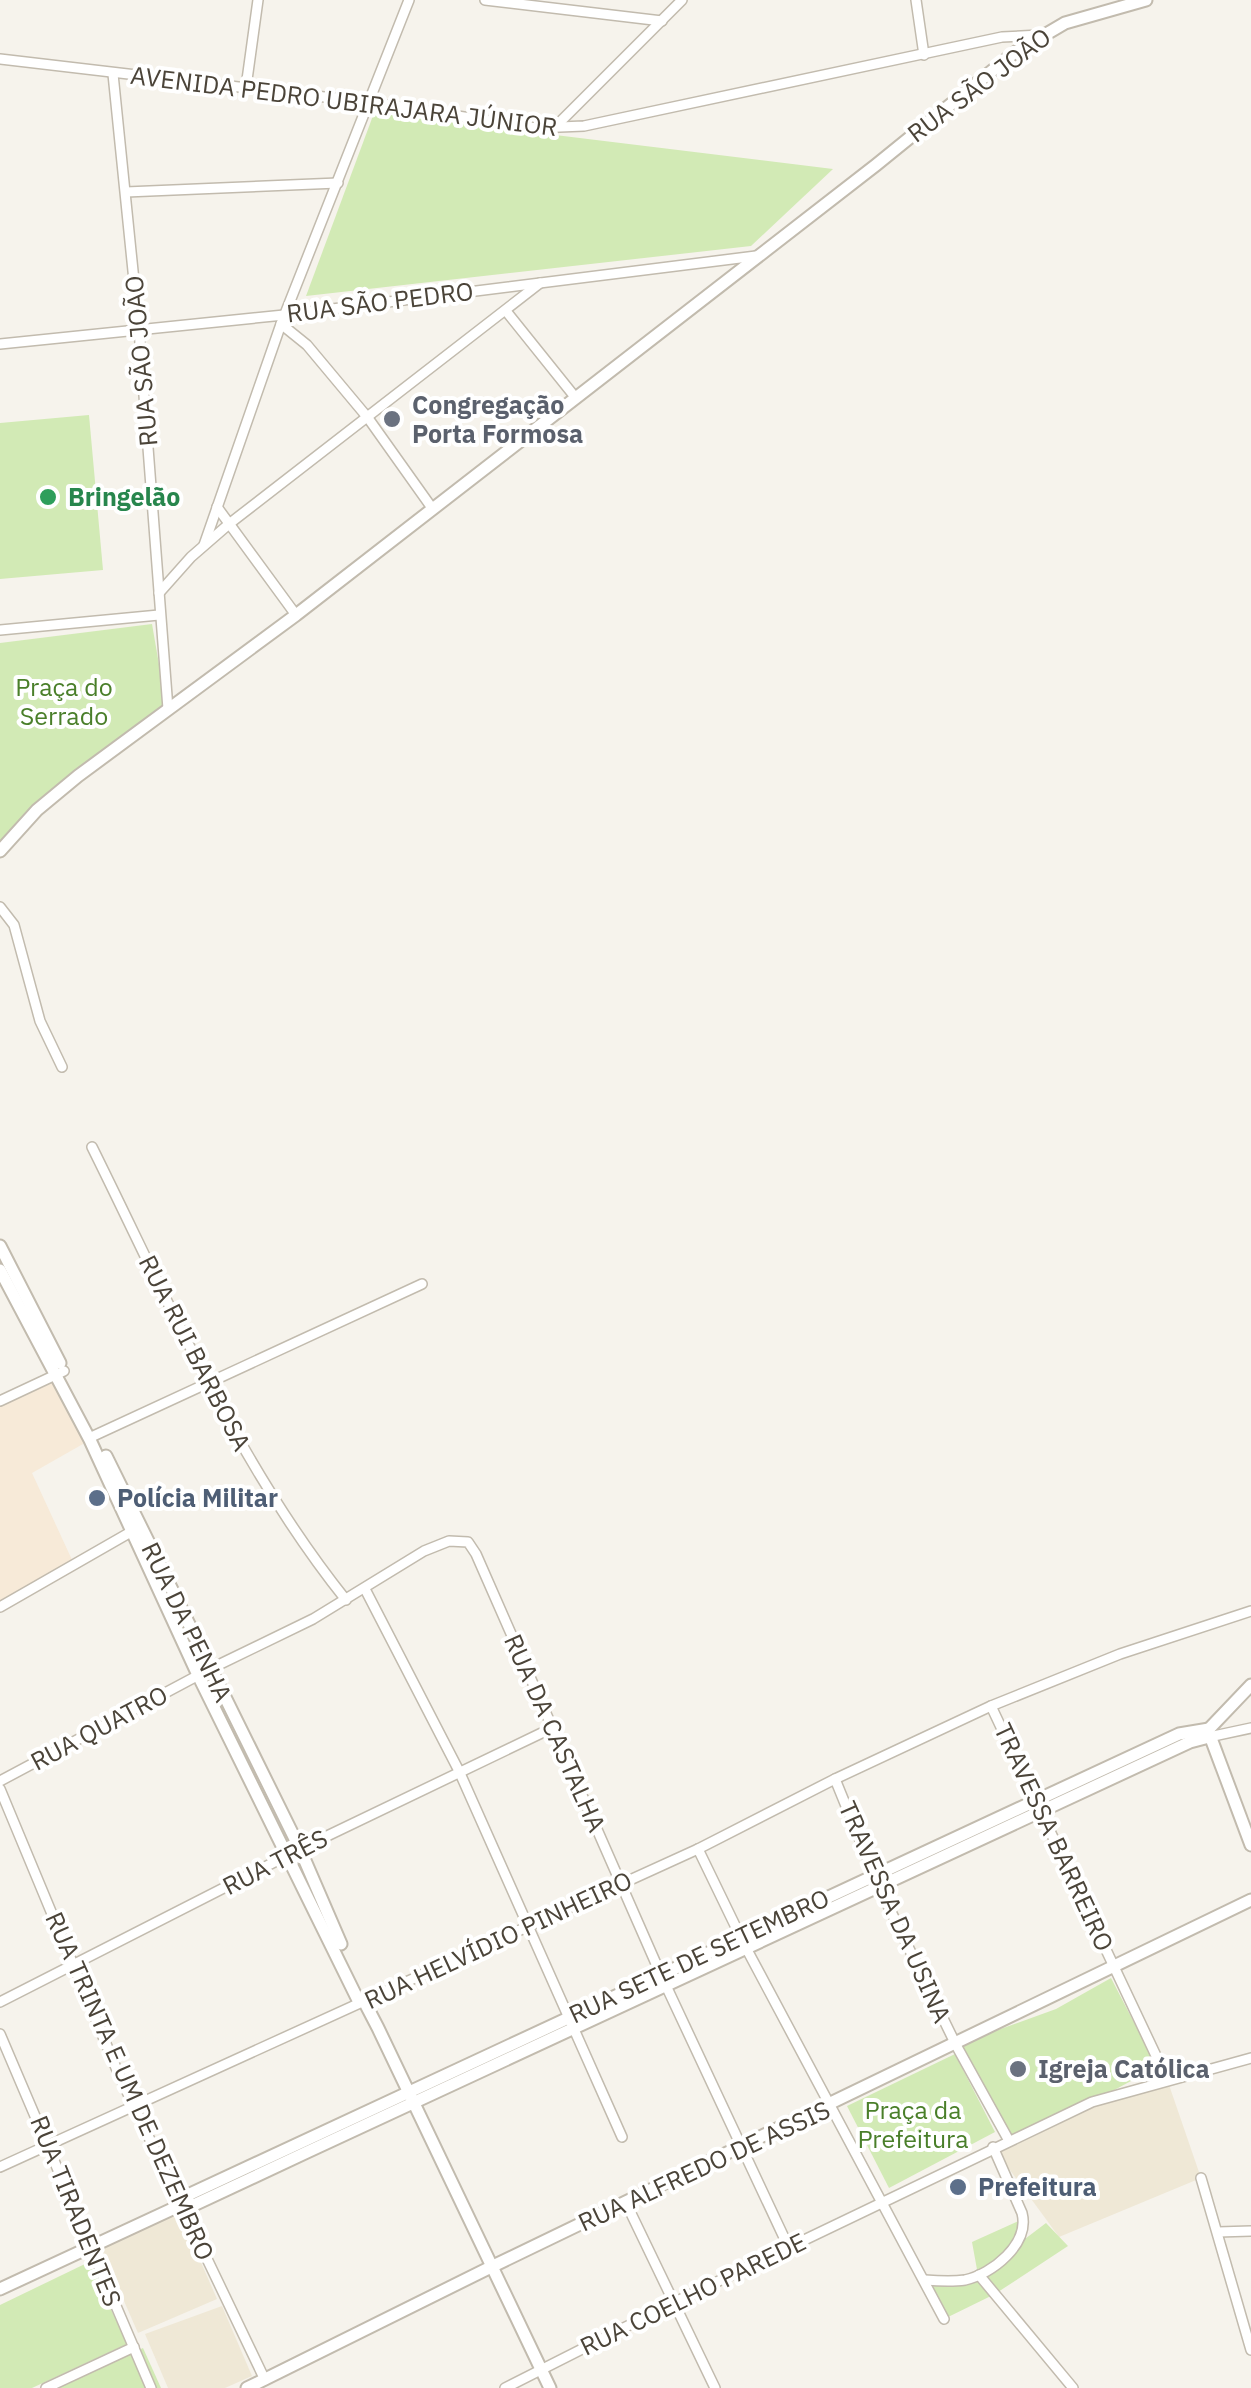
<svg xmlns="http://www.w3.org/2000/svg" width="1251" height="2388" viewBox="0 0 1251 2388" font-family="'IBM Plex Sans',sans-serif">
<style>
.commercial{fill:#f7ead8}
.education{fill:#efe8d6}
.green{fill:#d2eab5}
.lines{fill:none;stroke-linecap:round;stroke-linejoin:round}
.minor-casing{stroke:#c2bbae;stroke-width:12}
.tertiary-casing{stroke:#c2bbae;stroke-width:15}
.minor{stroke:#fff;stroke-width:9}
.tertiary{stroke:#fff;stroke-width:11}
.worship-dot{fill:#6b7280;stroke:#fff;stroke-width:4}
.leisure-dot{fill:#2e9e5b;stroke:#fff;stroke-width:4}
.service-dot{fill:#5c6f8a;stroke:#fff;stroke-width:4}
.labels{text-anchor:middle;stroke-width:8;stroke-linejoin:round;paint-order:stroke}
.street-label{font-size:25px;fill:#4b4439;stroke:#fff}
.worship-label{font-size:25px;font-weight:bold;fill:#5b616d;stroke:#fff;text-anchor:start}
.leisure-label{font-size:25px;font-weight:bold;fill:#27864d;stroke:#fff;text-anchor:start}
.park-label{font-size:25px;fill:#4a7f2a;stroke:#fff}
.service-label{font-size:25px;font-weight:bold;fill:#4e5e75;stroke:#fff;text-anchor:start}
</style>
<rect width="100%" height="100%" fill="#f6f3ec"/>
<path class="commercial" d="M60,1380l30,60 -58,33 41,89 -73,44v-201z"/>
<g class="education">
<path d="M1167,2079l34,99 -142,59 -66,-90z"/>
<path d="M179,2212l38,87 -79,34 -38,-87z"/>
<path d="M222,2306l30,70 -27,12h-57l-23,-54z"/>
</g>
<g class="green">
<path d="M374,113l459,56 -82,77 -445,50z"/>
<path d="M89,415l14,155 -103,9v-156z"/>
<path d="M152,624l14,81 -166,140v-202z"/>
<path d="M1111,1978l46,89 -65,35 -84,37 -52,-94 100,-36z"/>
<path d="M955,2054l40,78 -106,56 -42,-82z"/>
<path d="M1023,2219l-4,20 -23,22 50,-38 22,23 -73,48 -51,25 -20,-39 54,-5 -6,-33z"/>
<path d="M89,2262l38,82 -95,44h-32v-83z"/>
<path d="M143,2348l18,40h-102z"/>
</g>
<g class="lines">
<g class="minor-casing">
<g id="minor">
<path d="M485,0l177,21"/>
<path d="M916,0l8,55"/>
<path d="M0,59l367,43 169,26 48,-2 418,-89 38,-2"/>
<path d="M113,74l26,256 29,379"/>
<path d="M246,87l12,-87"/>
<path d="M553,129l129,-129"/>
<path d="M126,192l212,-9"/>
<path d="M506,311l69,86"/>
<path d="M281,324l26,21 61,73 64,90"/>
<path d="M0,344l284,-29 472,-59"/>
<path d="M217,507l79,108"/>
<path d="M204,545l77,-221 128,-324"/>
<path d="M159,593l32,-36 38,-33 311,-241"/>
<path d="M0,630l159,-15"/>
<path d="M0,907l14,18 26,96 22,46"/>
<path d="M92,1147c77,155 145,317 254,453"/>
<path d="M0,1401l64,-30"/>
<path d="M89,1438l333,-154"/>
<path d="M365,1589l94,182 163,366"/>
<path d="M0,1607l136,-78"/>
<path d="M991,1706l176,373"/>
<path d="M1209,1737l42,-9"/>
<path d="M835,1779l44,108 77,158 52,94"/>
<path d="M0,1781l210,-112 103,-50 111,-68 25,-10 19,1 8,12 185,421 127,271"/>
<path d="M0,1789l119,286 146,305"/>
<path d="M698,1849l47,97 199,373"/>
<path d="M0,2002l300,-153 252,-121"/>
<path d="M0,2034l151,354"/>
<path d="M0,2167l698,-318 137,-70 156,-73 129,-52 131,-43"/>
<path d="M1201,2178l50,172"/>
<path d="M626,2203l89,185"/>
<path d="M1218,2232l33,-1"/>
<path d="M979,2275l94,113"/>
<path d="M924,2280c14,1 27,2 41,0 27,-6 65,-36 57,-67l-29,-66"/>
<path d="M46,2388l88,-41"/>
<path d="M505,2388l170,-86 417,-200 159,-44"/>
</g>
</g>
<g class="tertiary-casing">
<g id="tertiary">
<path d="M0,851l37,-41 41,-34 218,-161 580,-450 138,-112 51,-30 81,-23"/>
<path d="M0,1246l60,117"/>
<path d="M0,1270l90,170 108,235 160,325 7,3 13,25 172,360"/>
<path d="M106,1456l194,393 41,95"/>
<path d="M1209,1729l42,-44"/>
<path d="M1209,1733l42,112"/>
<path d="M181,2205l9,-11 989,-460 30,-5"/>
<path d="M0,2289l181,-84 15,-1c331,-155 663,-308 994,-462l19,-5"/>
<path d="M247,2388l244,-121 760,-367"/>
</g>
</g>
<use href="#minor" class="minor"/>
<use href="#tertiary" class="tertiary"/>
</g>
<g class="worship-dot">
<circle cx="392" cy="419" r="10"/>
<circle cx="1018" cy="2069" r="10"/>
</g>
<circle class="leisure-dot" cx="48" cy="497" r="10"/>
<g class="service-dot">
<circle cx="97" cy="1498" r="10"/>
<circle cx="958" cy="2187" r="10"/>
</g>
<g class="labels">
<g class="street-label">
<text transform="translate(979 85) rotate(-37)" y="9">RUA SÃO JOÃO</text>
<text transform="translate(344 101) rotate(7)" y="9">AVENIDA PEDRO UBIRAJARA JÚNIOR</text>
<text transform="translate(380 302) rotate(-7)" y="9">RUA SÃO PEDRO</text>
<text transform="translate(141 361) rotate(-95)" y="9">RUA SÃO JOÃO</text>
<text transform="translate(195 1353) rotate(63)" y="9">RUA RUI BARBOSA</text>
<text transform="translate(187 1622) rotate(64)" y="9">RUA DA PENHA</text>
<text transform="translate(99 1728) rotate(-28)" y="9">RUA QUATRO</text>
<text transform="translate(555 1733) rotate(66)" y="9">RUA DA CASTALHA</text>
<text transform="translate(1054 1837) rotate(65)" y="9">TRAVESSA BARREIRO</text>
<text transform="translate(275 1862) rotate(-27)" y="9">RUA TRÊS</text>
<text transform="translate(895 1912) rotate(66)" y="9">TRAVESSA DA USINA</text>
<text transform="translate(498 1940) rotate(-25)" y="9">RUA HELVÍDIO PINHEIRO</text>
<text transform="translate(699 1956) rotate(-25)" y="9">RUA SETE DE SETEMBRO</text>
<text transform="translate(130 2086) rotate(66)" y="9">RUA TRINTA E UM DE DEZEMBRO</text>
<text transform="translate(704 2166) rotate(-25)" y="9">RUA ALFREDO DE ASSIS</text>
<text transform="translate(76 2211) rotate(68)" y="9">RUA TIRADENTES</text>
<text transform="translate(693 2294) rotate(-26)" y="9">RUA COELHO PAREDE</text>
</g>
<g class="worship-label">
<text x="412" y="414">Congregação<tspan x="412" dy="29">Porta Formosa</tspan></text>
<text x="1038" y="2078">Igreja Católica</text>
</g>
<g class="leisure-label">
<text x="68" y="506">Bringelão</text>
</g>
<g class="park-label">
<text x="64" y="696">Praça do<tspan x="64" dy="29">Serrado</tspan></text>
<text x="913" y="2119">Praça da<tspan x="913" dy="29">Prefeitura</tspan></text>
</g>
<g class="service-label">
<text x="117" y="1507">Polícia Militar</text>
<text x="978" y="2196">Prefeitura</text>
</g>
</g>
</svg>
